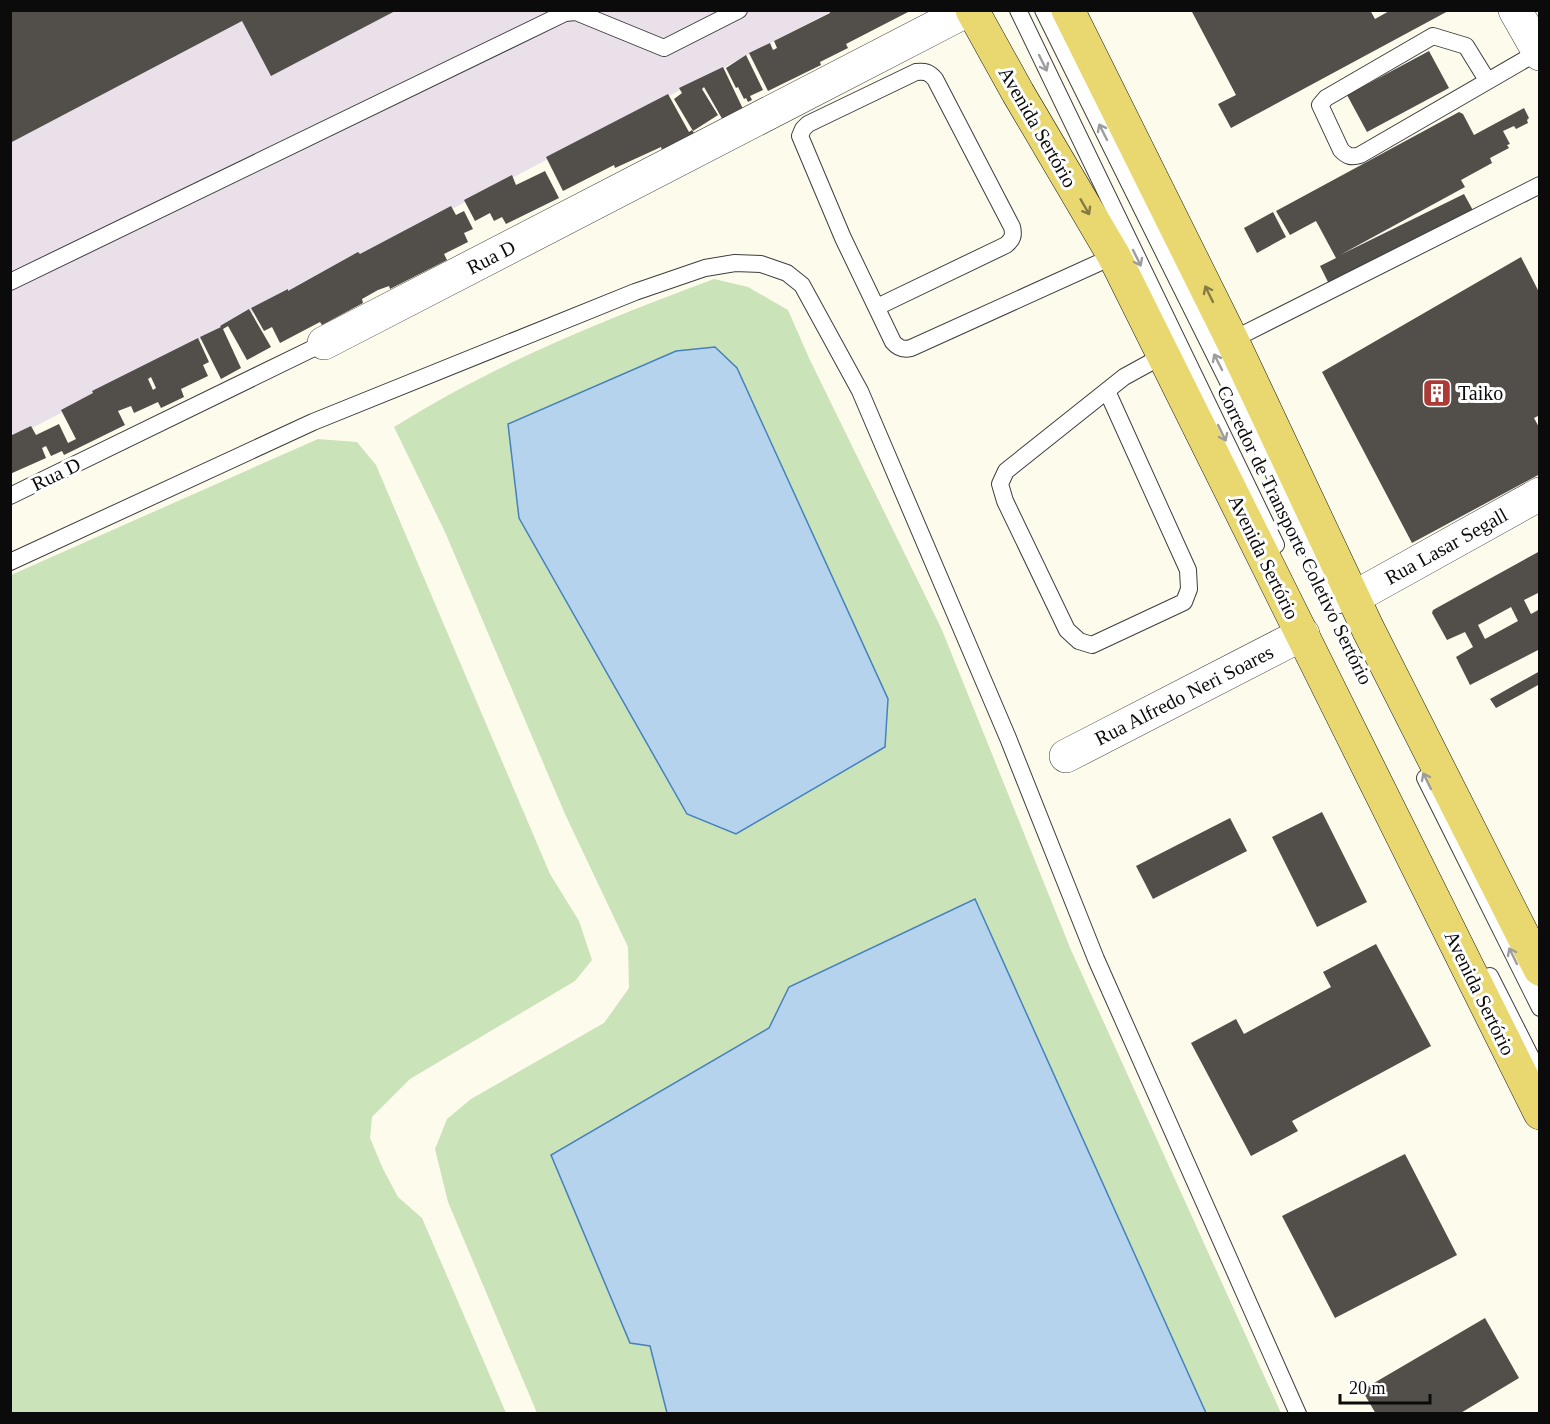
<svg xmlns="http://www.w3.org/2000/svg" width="1550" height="1424" viewBox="0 0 1550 1424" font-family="'Times New Roman',serif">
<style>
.industrial{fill:#e9e0e9}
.green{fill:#cbe3b9}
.water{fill:#b6d3ee;stroke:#4581bd;stroke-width:1.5}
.building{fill:#524e49;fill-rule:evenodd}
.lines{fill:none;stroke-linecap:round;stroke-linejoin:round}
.lane-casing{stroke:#3e3e3e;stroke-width:18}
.street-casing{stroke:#3e3e3e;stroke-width:34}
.primary-casing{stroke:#1c1c1c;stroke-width:34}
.lane{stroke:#fff;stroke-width:16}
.street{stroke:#fff;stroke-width:33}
.primary{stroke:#e9d870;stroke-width:33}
.oneway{stroke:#9d9d9d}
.oneway2{stroke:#857c43}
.labels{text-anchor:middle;stroke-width:6;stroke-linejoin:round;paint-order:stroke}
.street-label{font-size:20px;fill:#0b0b0b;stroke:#fff}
.poi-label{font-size:20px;fill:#0b0b0b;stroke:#fff;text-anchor:start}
</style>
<rect width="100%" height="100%" fill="#fdfbec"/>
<path class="industrial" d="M11,11h821l-821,428z"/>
<g class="green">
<path d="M714,279l34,8 40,23 21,48 133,272 129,320 210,463h-744l-89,-211 -13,-53 12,-30 24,-20 133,-76 25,-35 -1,-41 -63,-133 -120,-282 -51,-105c100,-63 210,-107 320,-148z"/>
<path d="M318,439l39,3 19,23 174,409 29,47 13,39 -17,21 -165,98 -38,38 -2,21 13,31 15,28 24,21 84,195h-495v-838z"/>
</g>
<g class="water">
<path d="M715,347l22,21 151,331 -3,48 -149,87 -49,-20 -168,-296 -11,-94 168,-73z"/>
<path d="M975,899l231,514h-539l-17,-67 -20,-3 -79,-188 218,-127 20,-41z"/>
</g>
<g class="building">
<path d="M10,10h387l-126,66 -29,-55 -232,122z"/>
<path d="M829,10h83l-66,34 2,4 -28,14 1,3 -53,26 -19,-38 21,-10 3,7 4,-2 -3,-7 56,-28z"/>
<path d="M1191,10h179l5,9 16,-9h59l-219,118 -13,-24 18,-9z"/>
<path d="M1429,51l20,37 -82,44 -20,-37z"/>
<path d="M746,55l17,35 -13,6 2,4 -4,2 -2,-4 -2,1 -6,-12 -2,1 -10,-20z"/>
<path d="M723,67l21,44 -20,11 -20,-35 -2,2 16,26 -25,16 -19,-32 8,-6 -3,-5z"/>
<path d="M668,94l21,38 3,-2 4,6 -33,17 -2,-6 -46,21 -1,-3 -51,26 -17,-34z"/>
<path d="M1524,108l5,10 -2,2 1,3 -12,6 -2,-3 -11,5 7,13 -3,1 2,3 -19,10 2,5 -31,17 4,7 -125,68 124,-61 11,20 -146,70 -9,-18 16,-8 -20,-37 -26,14 -14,-24 183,-99 4,2 11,21z"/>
<path d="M545,171l14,27 -53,26 -4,-7 -8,4 -4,-8 -15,8 -11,-21 48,-25 4,10z"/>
<path d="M451,206l5,9 8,-4 9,18 -9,4 4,9 -24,12 3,6 -57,29 -1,-3 -11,4 -16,9 1,4 -41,22 -2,-3 -40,21 -8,-16 -8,4 -13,-23 37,-19v2l70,-39 2,2z"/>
<path d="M1273,212l13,25 -29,16 -13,-25z"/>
<path d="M1521,257l19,37v121l-6,3 6,11v45l-128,69 -90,-171z"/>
<path d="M249,309l22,38 -24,13 -19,-34 -5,3 18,39 -20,11 -21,-42 21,-10 -1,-1z"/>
<path d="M198,338l11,24 -6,3 5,11 -27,13 3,8 -23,11 -3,-6 -24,11 -3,-7 -13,5 7,14 -61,30 -2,-4 -11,5 -5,-10 -4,2 4,10 -36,16v-38l21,-10 5,9 23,-11 9,19 8,-4 -15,-29 32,-17 -1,-2zM151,377l5,11 -3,2 -5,-11z"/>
<path d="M1540,551v41l-16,8 7,14 9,-5v40l-70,36 -14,-28 17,-10 -8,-15 -18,8 -15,-27 1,-3zM1511,607l7,14 -33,18 -7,-14z"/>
<path d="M1540,671v13l-44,24 -6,-9z"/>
<path d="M1322,812l45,90 -50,25 -45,-90z"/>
<path d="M1230,818l17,33 -94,48 -17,-33z"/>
<path d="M1376,944l55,102 -139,75 6,10 -47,25 -60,-113 45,-24 8,15 87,-47 -8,-15z"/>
<path d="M1405,1154l52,101 -122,63 -53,-102z"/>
<path d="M1485,1318l34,60 -60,36h-83l-14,-24z"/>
</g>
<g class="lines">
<g class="lane-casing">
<g id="lane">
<path d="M1018,10l258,535"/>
<path d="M1043,10l296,595"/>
<path d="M1487,80l-21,-34 -33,-10 -107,62 -6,7 21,45c6,6 10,8 19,5l178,-103"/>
<path d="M10,282l555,-269 11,-1 88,36 75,-38"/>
<path d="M877,307l129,-62c7,-6 8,-10 6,-18l-77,-148c-6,-7 -10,-8 -19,-7l-108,52 -5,5 -3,7 43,102 50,104c5,6 10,8 18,6l203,-92"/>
<path d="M1232,340l308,-155"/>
<path d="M1107,391l81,179 1,19 -5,13 -92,43 -13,-4 -12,-11 -62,-129 -5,-17 6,-13 118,-94 40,-22"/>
<path d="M10,496l314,-153"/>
<path d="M10,562l303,-140 322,-130 70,-24 30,-5 26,1 26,9 15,12 58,106 148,347 88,221 202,455"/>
<path d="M1425,778l115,230"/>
<path d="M1490,976l50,99"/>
</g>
</g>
<g class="street-casing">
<g id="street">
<path d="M1515,10l25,44"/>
<path d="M324,343l644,-333"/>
<path d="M1353,598l187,-104"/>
<path d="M1066,756l237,-122"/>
</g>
</g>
<g class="primary-casing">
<g id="primary">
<path d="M972,10l46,83 96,163 426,857"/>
<path d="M1068,10l164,330 136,289 172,340"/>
</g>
</g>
<use href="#lane" class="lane"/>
<use href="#street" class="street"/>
<use href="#primary" class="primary"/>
</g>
<defs><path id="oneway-shaft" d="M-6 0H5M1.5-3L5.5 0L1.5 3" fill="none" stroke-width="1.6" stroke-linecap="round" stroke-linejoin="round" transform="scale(1.5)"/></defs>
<g class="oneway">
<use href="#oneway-shaft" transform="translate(1043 63) rotate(64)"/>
<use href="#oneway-shaft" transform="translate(1103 132) rotate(-117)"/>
<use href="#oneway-shaft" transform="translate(1137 258) rotate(64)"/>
<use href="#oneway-shaft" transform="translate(1218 362) rotate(-117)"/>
<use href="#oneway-shaft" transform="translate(1222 433) rotate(64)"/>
<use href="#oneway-shaft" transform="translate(1427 781) rotate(-116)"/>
<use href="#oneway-shaft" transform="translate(1513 956) rotate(-116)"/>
</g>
<g class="oneway2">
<use href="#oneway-shaft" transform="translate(1085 207) rotate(60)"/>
<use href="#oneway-shaft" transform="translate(1209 294) rotate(-116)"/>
</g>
<defs>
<g id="building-square" transform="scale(1.5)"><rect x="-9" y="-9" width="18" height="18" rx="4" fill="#ab3b34" stroke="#fff"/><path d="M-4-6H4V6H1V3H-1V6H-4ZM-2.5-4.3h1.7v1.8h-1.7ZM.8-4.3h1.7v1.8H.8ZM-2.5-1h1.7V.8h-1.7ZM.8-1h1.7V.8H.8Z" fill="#fff"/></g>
</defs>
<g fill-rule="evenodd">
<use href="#building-square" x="1437" y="393"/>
</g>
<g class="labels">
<g class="street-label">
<text transform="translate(1038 127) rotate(60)" y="7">Avenida Sertório</text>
<text transform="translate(491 257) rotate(-27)" y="7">Rua D</text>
<text transform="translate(56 474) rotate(-26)" y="7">Rua D</text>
<text transform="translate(1295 535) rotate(64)" y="7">Corredor de Transporte Coletivo Sertório</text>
<text transform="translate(1446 546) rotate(-29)" y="7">Rua Lasar Segall</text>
<text transform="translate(1264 557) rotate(64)" y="7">Avenida Sertório</text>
<text transform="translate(1184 695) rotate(-27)" y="7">Rua Alfredo Neri Soares</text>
<text transform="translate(1480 993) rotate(64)" y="7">Avenida Sertório</text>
</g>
<g class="poi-label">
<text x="1458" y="400">Taiko</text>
</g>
</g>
<rect width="1550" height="1424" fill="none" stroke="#0b0b0b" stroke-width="24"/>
<path d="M1340 1394v9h90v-9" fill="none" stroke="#0b0b0b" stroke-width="3"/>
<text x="1349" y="1394" font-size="18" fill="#0b0b0b" stroke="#ffffff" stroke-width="4.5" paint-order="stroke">20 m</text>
</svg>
